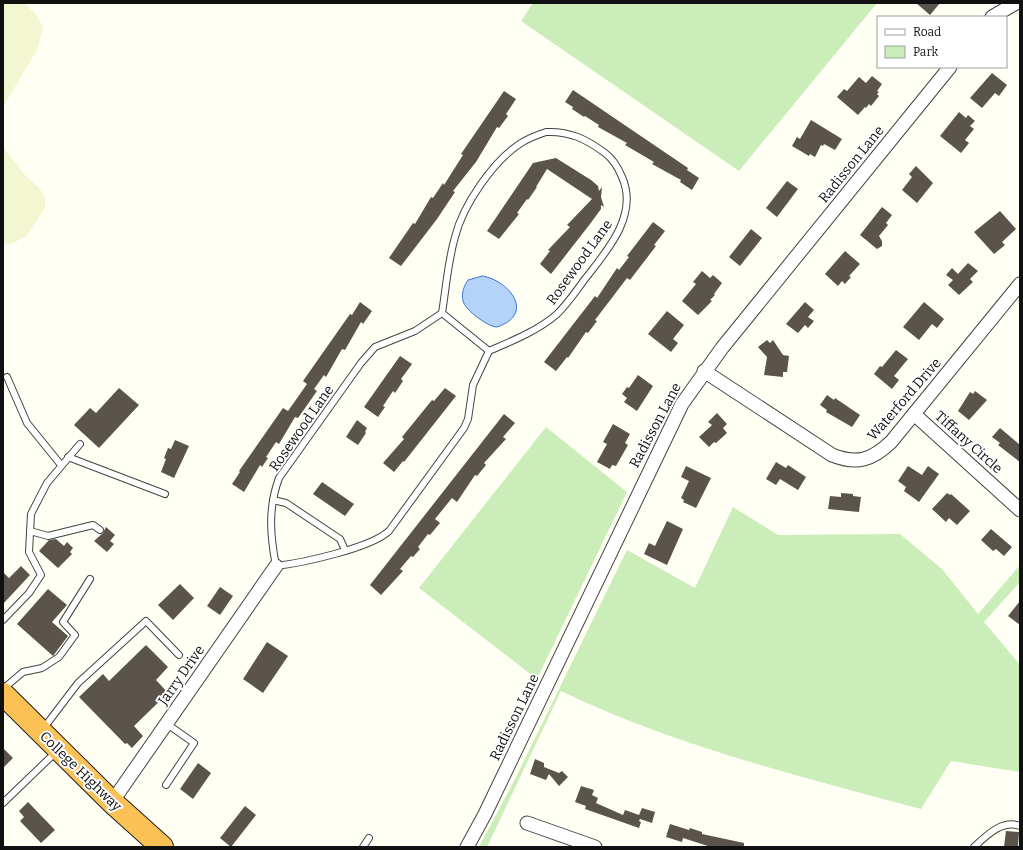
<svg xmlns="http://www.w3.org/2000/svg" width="1023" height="850" viewBox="0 0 1023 850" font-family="Bitter,serif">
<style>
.farmland{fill:#f3f7d1}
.green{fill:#cbedba}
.water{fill:#b5d3f9;stroke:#3878d5}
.building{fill:#5a544c}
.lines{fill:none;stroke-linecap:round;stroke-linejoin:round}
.lane-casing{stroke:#434343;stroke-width:8}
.street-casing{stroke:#434343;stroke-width:15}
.highway-casing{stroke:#212121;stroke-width:24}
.lane{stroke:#fff;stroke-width:6}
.street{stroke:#fff;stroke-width:13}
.highway{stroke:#fbc155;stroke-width:22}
.labels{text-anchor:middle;stroke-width:4;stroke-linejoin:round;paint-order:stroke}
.street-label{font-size:14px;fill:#101010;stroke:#fff}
</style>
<rect width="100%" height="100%" fill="#fffff4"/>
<g class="farmland">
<path d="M3,3h21l12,11 7,13 -6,23 -34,57z"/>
<path d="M3,147l22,28 15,14 5,9v10l-18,28 -18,9 -6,-3z"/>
</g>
<g class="green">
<path d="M533,3h344l-138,168 -218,-150z"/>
<path d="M546,427l81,65 -90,187 -118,-91z"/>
<path d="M733,507l45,28 122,-1 42,35 36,45 42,-49v17l-36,40 36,43v107l-69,-11 -30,48c-122,-33 -246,-63 -360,-118l-74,156h-8l36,-68 112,-229 68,38z"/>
</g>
<path class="water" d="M482,276c27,4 54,38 15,51 -9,0 -32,-17 -34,-26 -2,-8 1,-15 5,-21z"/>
<g class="building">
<path d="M916,3h24l-10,12z"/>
<path d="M992,73l15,12 -8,11 -4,-3 -13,15 -12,-10z"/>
<path d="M872,76l10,8 -5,7 2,1 -2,2 2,2 -8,10 -2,-2 -3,4 -1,-1 -7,8 -21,-18 7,-8 3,2 12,-14 7,6z"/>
<path d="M573,90l115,78 -1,2 12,8 -7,12 -12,-8 1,-2 -29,-16 2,-2 -29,-17 2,-2 -29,-16 1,-2 -14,-9 -1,1 -12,-8 1,-2 -8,-5z"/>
<path d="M504,91l12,8 -10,15 2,2 -9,12 -2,-1 -21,35 -23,29 2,1 -18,27 -36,47 -12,-8 24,-35 2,1 16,-27 2,1 10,-15 1,2 19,-30 -2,-1z"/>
<path d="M959,112l7,6 2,-3 7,6 -5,5 4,3 -9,11 4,3 -8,10 -21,-17z"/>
<path d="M811,120l31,19 -7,11 -11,-6 -1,2 -2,-1 -6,12 -5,-3 -1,2 -17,-10 5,-9 3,2z"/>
<path d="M556,158l35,22 7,6 1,5 3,-4 -1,10 3,10 -3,-2v4l-11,15 -39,50 -11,-10 10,-13 -2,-1 22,-23 -3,-2 25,-26 -45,-30 -11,18h1l-9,13 -1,-1 -10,14 2,1 -20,25 -12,-8 46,-68z"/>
<path d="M916,166l17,17 -16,20 -15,-13 10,-13 -3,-3z"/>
<path d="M787,181l11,8 -21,28 -11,-9z"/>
<path d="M882,207l10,8 -6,8 2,2 -9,11 3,5v5l-5,3 -17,-14z"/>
<path d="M1000,211l16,18 -14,13 3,3 -11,9 -20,-22z"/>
<path d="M653,222l12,9 -11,14 2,1 -26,34 -3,-2 -32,42 2,1 -9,12 -2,-1 -18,26 -1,-1 -11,14 -12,-9 51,-66 2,2 20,-30 2,2 10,-13 -2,-1z"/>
<path d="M751,229l11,9 -22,28 -11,-9z"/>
<path d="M845,251l15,13 -11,12 2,1 -6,7 -3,-3 -4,5 -13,-12z"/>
<path d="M968,263l10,8 -8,8 3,3 -14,13 -11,-10 5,-5 -7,-5 6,-7 6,6z"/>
<path d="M702,271l8,7 3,-3 9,8 -8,11 1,1 -5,5 2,1 -14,14 -16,-14 14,-17 -3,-2z"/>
<path d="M360,302l12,9 -9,13 -2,-2 -16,28 -3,-1 -16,28 -2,-2 -10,14 3,2 -19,27 -3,-1 -16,27 -3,-2 -10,15 2,1 -6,9 -2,-2 -16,27 -12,-8 8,-12 -1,-1 44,-63 5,3 19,-27 -4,-3 47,-67 2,1z"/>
<path d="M805,302l9,8 -6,7 6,4 -6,7 -3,-3 -7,8 -12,-9z"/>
<path d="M924,302l20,17 -7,9 -5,-4 -13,16 -16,-13z"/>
<path d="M667,311l17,14 -11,14 5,4 -7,9 -23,-18z"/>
<path d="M767,340l3,3 3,-3 10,15 6,1 -2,16h-4v5l-19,-2 3,-18 -9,-10z"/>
<path d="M896,350l12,9 -14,17 5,4 -7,9 -18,-15 6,-8 2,1z"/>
<path d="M400,356l12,8 -11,15 2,2 -8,12 -2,-2 -10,15 2,1 -7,10 -14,-10z"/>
<path d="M638,375l15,11 -16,25 -13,-9 3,-4 -5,-4 5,-7 2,1z"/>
<path d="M119,388l20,17 -40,43 -25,-23 16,-17 6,5z"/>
<path d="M445,388l11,8 -52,66 -1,-1 -9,11 -11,-9 21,-24 -2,-2 30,-37 2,1z"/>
<path d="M975,391l12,9 -18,20 -11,-9 12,-19 3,2z"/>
<path d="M827,395l7,5 1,-2 25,17 -8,12 -26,-15 1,-2 -7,-5z"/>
<path d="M717,413l10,11 -4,4 4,5 -11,10 -2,-1 -5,5 -10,-10 13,-12 -4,-3z"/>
<path d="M504,414l11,9 -12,14 3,2 -22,24 2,2 -9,11 -2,-1 -18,27 -5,-4 -17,21 5,4 -10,12 -2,-1 -10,13 2,2 -7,8 -2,-1 -11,13 3,2 -22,24 -11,-10z"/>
<path d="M357,420l10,8 -2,4 1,1 -8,12 -12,-8z"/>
<path d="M613,424l17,10 -5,9 3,2 -12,21 -4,-1 -2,4 -13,-7 10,-18 -4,-2z"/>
<path d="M1000,428l20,17v17l-22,-17 2,-2 -8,-6z"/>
<path d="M175,440l14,6 -15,32 -13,-6 5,-13 -2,-1 4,-10 3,1z"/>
<path d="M776,462l10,6 2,-3 18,12 -8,13 -18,-11 -4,6 -10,-6z"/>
<path d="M686,466l25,12 -15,30 -13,-6 1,-2 -3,-2 8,-17 -8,-4z"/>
<path d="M908,466l14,9 6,-9 11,8 -20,28 -15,-11 2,-4 -8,-6z"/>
<path d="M322,482l32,22 -9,12 -32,-22z"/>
<path d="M841,493l12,1v2l8,1 -2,15 -31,-3 2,-13 11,1z"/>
<path d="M947,493l3,2 1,-1 19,17 -13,14 -8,-7 -3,4 -14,-13z"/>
<path d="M667,521l16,8 -16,36 -23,-11 5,-11 6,3z"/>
<path d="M106,527l9,8 -5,6 4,3 -7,8 -13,-11 9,-8z"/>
<path d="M991,529l21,18 -8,9 -8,-7 -3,2 -12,-11z"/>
<path d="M56,539l8,7 3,-4 6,6 -3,4 2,2 -14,14 -19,-17 10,-11z"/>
<path d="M21,566l9,9 -27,29v-32l6,6z"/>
<path d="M180,584l14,14 -21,22 -15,-15z"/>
<path d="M220,587l13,9 -13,19 -13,-9z"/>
<path d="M48,589l19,16 -15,17 16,14 -15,20 -36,-32z"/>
<path d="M1020,601v24l-12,-9z"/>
<path d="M267,642l21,14 -25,37 -20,-14z"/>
<path d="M146,645l22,22 -12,13 12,13 -34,33 9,10 -11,12 -5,-5 -2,1 -46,-47 24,-23 6,7z"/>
<path d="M3,748l10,10 -10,10z"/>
<path d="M535,759l9,4v4l15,6 3,-2 6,6 -9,9 -10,-12 -3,6 -16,-6z"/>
<path d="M198,763l13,10 -18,26 -13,-10z"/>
<path d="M581,786l13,4 -2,5 6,3 -2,5 27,12 2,-5 14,5 3,-7 13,4 -3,11 -12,-4 -1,2 2,1 -2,6 -54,-19 1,-3 -11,-4z"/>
<path d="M28,802l27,28 -14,13 -21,-22 4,-4 -5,-6z"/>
<path d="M245,806l11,9 -25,32 -11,-9z"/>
<path d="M670,824l19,6 1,-2 12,4v2l42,9v4h-33l-28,-9 -1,4 -16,-5z"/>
<path d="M1006,831l13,1 -1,15h-14z"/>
</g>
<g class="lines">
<g class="lane-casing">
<g id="lane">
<path d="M546,132c24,-1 40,7 59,21 8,6 13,14 17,24 17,38 -15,74 -37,102 -9,12 -18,26 -29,36 -19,16 -44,26 -67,36l-16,34 -5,34 -4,9 -75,103c-18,17 -87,32 -113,35 -6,-31 -8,-58 3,-88l82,-115 14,-16 40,-16 27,-18c4,-25 6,-52 13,-76 8,-32 38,-76 66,-94 8,-5 16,-8 25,-11z"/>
<path d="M442,313l47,38"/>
<path d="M7,377l20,46 34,42"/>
<path d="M68,457l97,37"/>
<path d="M273,500l13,3 54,36 5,11"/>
<path d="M30,531l18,5 45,-11 7,5"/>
<path d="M3,620l26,-27 12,-18 -12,-23 2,-38 16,-31 33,-39"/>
<path d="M3,689l20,-17 19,-4 17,-11 16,-22 -12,-13 27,-43"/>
<path d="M43,729l35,-46 68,-62 33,34"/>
<path d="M166,785l28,-42 -27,-19"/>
<path d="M3,803l53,-51"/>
<path d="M363,847l6,-9"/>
<path d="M974,847c12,-11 28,-28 46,-21"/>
</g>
</g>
<g class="street-casing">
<g id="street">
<path d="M992,17l24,-14"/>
<path d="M704,371l128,84c25,10 40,5 59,-13l129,-158"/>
<path d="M914,414l106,96"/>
<path d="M112,802l164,-236"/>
<path d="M527,823l68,24"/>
<path d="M467,847l18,-33 197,-410 40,-56 228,-281"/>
</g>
</g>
<g class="highway-casing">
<path id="highway" d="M3,694l109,108 50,45"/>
</g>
<use href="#lane" class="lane"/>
<use href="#street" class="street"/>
<use href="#highway" class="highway"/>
</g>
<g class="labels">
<g class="street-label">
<text transform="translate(851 164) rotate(-51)" y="5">Radisson Lane</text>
<text transform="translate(579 262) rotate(-54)" y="5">Rosewood Lane</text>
<text transform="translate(904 399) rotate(-49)" y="5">Waterford Drive</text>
<text transform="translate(655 425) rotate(-62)" y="5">Radisson Lane</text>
<text transform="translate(301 428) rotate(-55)" y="5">Rosewood Lane</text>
<text transform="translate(969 442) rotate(42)" y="5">Tiffany Circle</text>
<text transform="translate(181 675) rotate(-55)" y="5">Jarry Drive</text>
<text transform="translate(514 717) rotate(-64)" y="5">Radisson Lane</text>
<text transform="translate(81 771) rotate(44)" y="5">College Highway</text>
</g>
</g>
<rect width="1023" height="850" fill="none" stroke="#101010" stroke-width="8"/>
<rect x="877" y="16" width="130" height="52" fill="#ffffff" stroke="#9f9f9f"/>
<rect x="885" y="29" width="20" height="6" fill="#ffffff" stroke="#9f9f9f"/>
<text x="913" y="36" font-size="12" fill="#101010">Road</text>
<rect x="885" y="46" width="20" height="12" fill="#cbedba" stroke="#9f9f9f"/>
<text x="913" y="56" font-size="12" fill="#101010">Park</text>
</svg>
